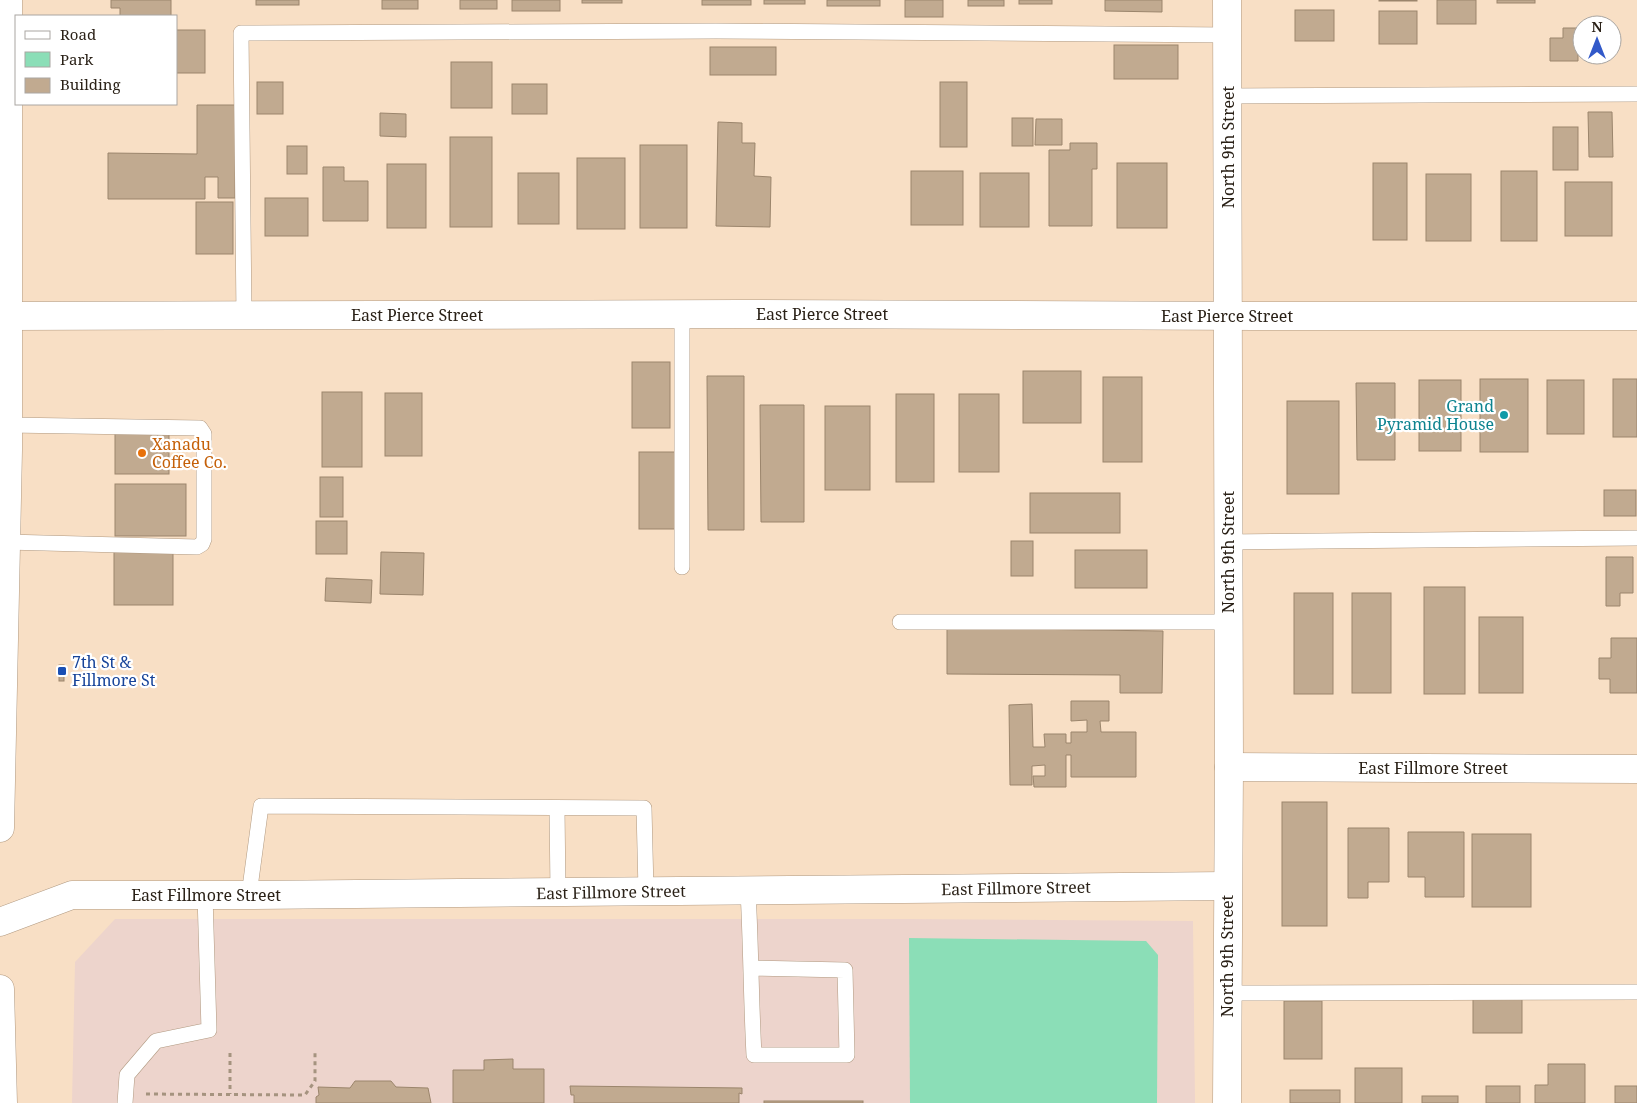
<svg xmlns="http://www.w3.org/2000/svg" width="1637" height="1103" viewBox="0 0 1637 1103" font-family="'Noto Serif',serif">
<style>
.education{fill:#edd4cc}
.green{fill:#8bdeb7}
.building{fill:#c1aa90;stroke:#9b856c}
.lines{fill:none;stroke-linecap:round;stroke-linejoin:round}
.lane-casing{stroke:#b09980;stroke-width:16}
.street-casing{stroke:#b09980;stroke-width:29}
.primary-casing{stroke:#b09980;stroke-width:29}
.path{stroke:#a5937f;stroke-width:3;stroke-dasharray:4 4;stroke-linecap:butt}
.lane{stroke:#fff;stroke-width:15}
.street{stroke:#fff;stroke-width:28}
.primary{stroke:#fff;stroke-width:28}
.culture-dot{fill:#0f9aa8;stroke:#fff;stroke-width:2}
.food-dot{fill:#e8710a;stroke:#fff;stroke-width:2}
.transit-dot{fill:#1a4fb4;stroke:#fff;stroke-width:2}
.labels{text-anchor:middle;stroke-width:4.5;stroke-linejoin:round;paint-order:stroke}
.street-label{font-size:16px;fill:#2a2117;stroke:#fff}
.culture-label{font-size:16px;fill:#0d838f;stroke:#fff;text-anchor:end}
.food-label{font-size:16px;fill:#c56008;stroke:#fff;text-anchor:start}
.transit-label{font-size:16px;fill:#164399;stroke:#fff;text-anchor:start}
</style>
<rect width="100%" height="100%" fill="#f8dfc5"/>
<path class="education" d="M115,919h793l285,2 2,182h-1123l3,-141z"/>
<path class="green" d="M909,938l237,3 12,14 -1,148h-247z"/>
<g class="building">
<path d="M111,0h60v16h-51v-8h-9z"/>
<rect x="256" y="0" width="43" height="5"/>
<rect x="382" y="0" width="36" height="9"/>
<rect x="460" y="0" width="37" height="9"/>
<rect x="512" y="0" width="48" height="11"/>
<rect x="582" y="0" width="40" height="3"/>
<rect x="702" y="0" width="49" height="5"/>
<rect x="764" y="0" width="41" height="4"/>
<rect x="827" y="0" width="53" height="6"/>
<rect x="905" y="0" width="38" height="17"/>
<rect x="968" y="0" width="36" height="6"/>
<rect x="1019" y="0" width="33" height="4"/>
<path d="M1105,0h57v12l-57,-1z"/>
<rect x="1379" y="0" width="38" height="1"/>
<rect x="1437" y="0" width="39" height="24"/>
<rect x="1497" y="0" width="38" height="3"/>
<rect x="1295" y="10" width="39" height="31"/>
<rect x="1379" y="11" width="38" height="33"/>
<path d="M1563,28h15v33h-28v-23h13z"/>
<rect x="176" y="30" width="29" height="43"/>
<rect x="1114" y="45" width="64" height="34"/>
<rect x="710" y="47" width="66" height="28"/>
<rect x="451" y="62" width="41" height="46"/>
<rect x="257" y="82" width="26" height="32"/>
<rect x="940" y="82" width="27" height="65"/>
<rect x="512" y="84" width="35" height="30"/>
<path d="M197,105h39l-1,93h-17v-21h-13v22h-97v-46l89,1z"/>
<path d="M1588,112h24l1,45h-24z"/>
<path d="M380,113l26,1v23l-26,-1z"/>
<rect x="1012" y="118" width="21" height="28"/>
<path d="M1036,119h26v26h-27z"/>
<path d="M718,122l24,1v20h13l-1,33 17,1 -1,50 -54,-1z"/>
<rect x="1553" y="127" width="25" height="43"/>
<rect x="450" y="137" width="42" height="90"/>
<path d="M1070,143h27v26h-5v57h-43v-76h21z"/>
<rect x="640" y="145" width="47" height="83"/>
<rect x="287" y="146" width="20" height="28"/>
<rect x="577" y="158" width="48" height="71"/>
<rect x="1117" y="163" width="50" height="65"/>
<rect x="1373" y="163" width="34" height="77"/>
<rect x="387" y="164" width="39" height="64"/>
<path d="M323,167h21v14h24v40h-45z"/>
<rect x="911" y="171" width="52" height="54"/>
<rect x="1501" y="171" width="36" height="70"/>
<rect x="518" y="173" width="41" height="51"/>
<rect x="980" y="173" width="49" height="54"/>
<rect x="1426" y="174" width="45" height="67"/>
<rect x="1565" y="182" width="47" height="54"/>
<rect x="265" y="198" width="43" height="38"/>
<rect x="196" y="202" width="37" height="52"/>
<rect x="632" y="362" width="38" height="66"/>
<rect x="1023" y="371" width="58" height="52"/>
<path d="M707,376h37v154h-36z"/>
<rect x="1103" y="377" width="39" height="85"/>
<rect x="1480" y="379" width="48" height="73"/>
<rect x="1613" y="379" width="24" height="58"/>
<rect x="1419" y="380" width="42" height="71"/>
<rect x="1547" y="380" width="37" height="54"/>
<path d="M1356,383h39v77h-38z"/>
<rect x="322" y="392" width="40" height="75"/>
<rect x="385" y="393" width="37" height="63"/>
<rect x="896" y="394" width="38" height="88"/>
<rect x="959" y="394" width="40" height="78"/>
<rect x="1287" y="401" width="52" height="93"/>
<path d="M760,405h44v117h-43z"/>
<rect x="825" y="406" width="45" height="84"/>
<rect x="115" y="432" width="54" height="42"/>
<rect x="639" y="452" width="37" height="77"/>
<rect x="320" y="477" width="23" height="40"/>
<rect x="115" y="484" width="71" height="52"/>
<rect x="1604" y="490" width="32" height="26"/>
<rect x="1030" y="493" width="90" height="40"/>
<rect x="316" y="521" width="31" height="33"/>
<rect x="1011" y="541" width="22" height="35"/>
<rect x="114" y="550" width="59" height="55"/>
<rect x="1075" y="550" width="72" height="38"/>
<path d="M381,552l43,1 -1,42 -43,-1z"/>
<path d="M1606,557h27v36h-13v13h-14z"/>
<path d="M326,578l46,2 -1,23 -46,-2z"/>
<rect x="1424" y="587" width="41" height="107"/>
<rect x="1294" y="593" width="39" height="101"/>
<rect x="1352" y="593" width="39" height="100"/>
<rect x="1479" y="617" width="44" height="76"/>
<path d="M947,628l216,3 -1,62h-42v-18l-173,-1z"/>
<path d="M1611,638h26v55h-27v-14h-11v-21h12z"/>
<rect x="59" y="665" width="5" height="16"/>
<path d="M1071,701h38v20h-9l1,11h35v45h-65v-22h-5v32h-32l-1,-11h12v-11l-13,1v19h-22l-1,-80 23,-1 1,43h12l-1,-13h22v9h5v-11h16v-12l-16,1z"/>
<rect x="1282" y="802" width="45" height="124"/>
<path d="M1348,828h41v54h-21v16h-20z"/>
<path d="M1408,832h56v65h-39v-20h-17z"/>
<rect x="1472" y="834" width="59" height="73"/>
<rect x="1473" y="998" width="49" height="35"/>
<rect x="1284" y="1001" width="38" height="58"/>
<path d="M513,1059v10h31v34h-91v-33h31v-10z"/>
<path d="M1548,1064h37v39h-50v-18h13z"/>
<rect x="1355" y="1068" width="47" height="35"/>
<path d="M355,1081h36l5,6 32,1 3,15h-115v-6l3,-2 -1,-8 32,1z"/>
<path d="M570,1086l172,2v6l-3,-1v10h-165v-8h-3z"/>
<rect x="1486" y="1086" width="34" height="17"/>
<rect x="1615" y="1086" width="22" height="17"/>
<rect x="1290" y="1090" width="50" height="13"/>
<rect x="1422" y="1096" width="36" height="7"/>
<rect x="764" y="1101" width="99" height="2"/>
</g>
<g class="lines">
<g class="lane-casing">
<g id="lane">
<path d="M1228,96l409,-2"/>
<path d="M244,316l-3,-283 475,-2 512,4"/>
<path d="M6,542l191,5 5,-3 2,-5v-105l-4,-6 -192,-3"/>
<path d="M1227,542l410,-4"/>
<path d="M682,567v-253"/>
<path d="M900,622h328"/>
<path d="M557,808l1,84"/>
<path d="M748,891c3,54 3,109 6,164h93l-2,-85 -94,-2"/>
<path d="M249,895l12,-89 383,2 2,83"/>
<path d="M1227,993l410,-1"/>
<path d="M125,1103l2,-28 29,-34 53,-11 -4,-135"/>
</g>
</g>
<g class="street-casing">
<g id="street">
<path d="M8,316l734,-2 514,2h381"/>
<path d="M1229,767l408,2"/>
<path d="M0,922l72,-27h177l978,-9"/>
<path d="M1227,1103l2,-336 -2,-767"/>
</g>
</g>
<g class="primary-casing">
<g id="primary">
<path d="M0,828l8,-378v-450"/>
<path d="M0,989l3,114"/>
</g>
</g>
<g class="path">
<path d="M230,1053v41"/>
<path d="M146,1094l159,1 10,-14v-28"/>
</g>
<use href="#lane" class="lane"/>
<use href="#street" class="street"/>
<use href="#primary" class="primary"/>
</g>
<circle class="culture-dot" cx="1504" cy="415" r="5"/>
<circle class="food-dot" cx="142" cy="453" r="5"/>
<rect class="transit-dot" x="57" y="666" width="10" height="10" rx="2.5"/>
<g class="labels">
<g class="street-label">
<text transform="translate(1228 147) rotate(-90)" y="6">North 9th Street</text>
<text x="822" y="320">East Pierce Street</text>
<text x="417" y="321">East Pierce Street</text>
<text x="1227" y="322">East Pierce Street</text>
<text transform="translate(1228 552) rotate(-90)" y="6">North 9th Street</text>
<text x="1433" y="774">East Fillmore Street</text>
<text transform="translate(1016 888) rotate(-1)" y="6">East Fillmore Street</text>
<text transform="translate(611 892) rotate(-1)" y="6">East Fillmore Street</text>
<text x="206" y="901">East Fillmore Street</text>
<text transform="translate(1227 956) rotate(-90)" y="6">North 9th Street</text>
</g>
<g class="culture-label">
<text x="1494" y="412">Grand<tspan x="1494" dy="18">Pyramid House</tspan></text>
</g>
<g class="food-label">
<text x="152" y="450">Xanadu<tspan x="152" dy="18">Coffee Co.</tspan></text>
</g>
<g class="transit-label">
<text x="72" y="668">7th St &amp;<tspan x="72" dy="18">Fillmore St</tspan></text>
</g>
</g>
<rect x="15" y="15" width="162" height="90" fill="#ffffff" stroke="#aaa6a2"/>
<rect x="25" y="31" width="25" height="8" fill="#ffffff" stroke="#aaa6a2"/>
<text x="60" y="40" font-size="15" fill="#2a2117">Road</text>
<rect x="25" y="52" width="25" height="15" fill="#8bdeb7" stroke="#aaa6a2"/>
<text x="60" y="65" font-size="15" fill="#2a2117">Park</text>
<rect x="25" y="78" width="25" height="15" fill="#c1aa90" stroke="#aaa6a2"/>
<text x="60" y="90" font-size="15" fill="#2a2117">Building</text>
<g transform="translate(1597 40)"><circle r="24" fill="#ffffff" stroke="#aaa6a2"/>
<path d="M0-4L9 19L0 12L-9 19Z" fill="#3259c9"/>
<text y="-8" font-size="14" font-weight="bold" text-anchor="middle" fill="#2a2117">N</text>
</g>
</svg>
